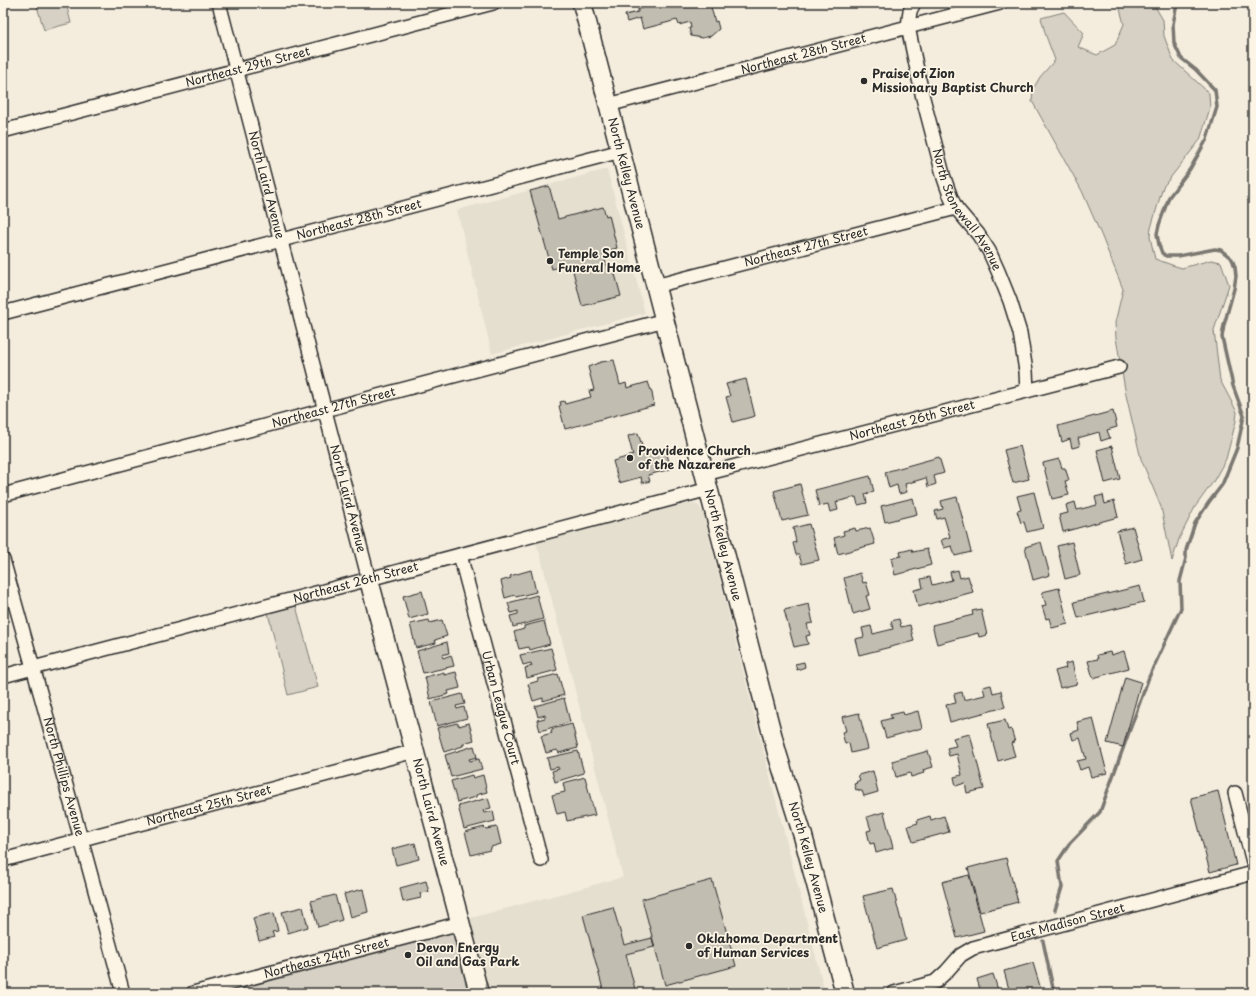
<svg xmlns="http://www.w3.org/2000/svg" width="1256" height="996" viewBox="0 0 1256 996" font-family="'Playpen Sans',sans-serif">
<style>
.built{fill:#e5dfd0}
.green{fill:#d6d1c4;stroke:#807e78}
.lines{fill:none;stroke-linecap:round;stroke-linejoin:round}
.stream{stroke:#7a7771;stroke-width:3.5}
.building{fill:#c2bdb1;stroke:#2b2b2b}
.street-casing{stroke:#2b2b2b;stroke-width:16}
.secondary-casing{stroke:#2b2b2b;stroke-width:21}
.street{stroke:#fcf5e5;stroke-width:13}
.secondary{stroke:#fcf5e5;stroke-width:18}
.poi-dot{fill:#2b2b2b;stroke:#fcf5e5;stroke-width:1.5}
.labels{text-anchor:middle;stroke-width:3.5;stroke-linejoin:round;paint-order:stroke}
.street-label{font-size:12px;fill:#2b2b2b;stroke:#fcf5e5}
.poi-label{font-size:12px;font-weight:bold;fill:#2b2b2b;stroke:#fcf5e5;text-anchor:start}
</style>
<rect width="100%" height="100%" fill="#f4edde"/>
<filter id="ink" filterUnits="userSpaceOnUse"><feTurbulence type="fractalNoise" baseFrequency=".025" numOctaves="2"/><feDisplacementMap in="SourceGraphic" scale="8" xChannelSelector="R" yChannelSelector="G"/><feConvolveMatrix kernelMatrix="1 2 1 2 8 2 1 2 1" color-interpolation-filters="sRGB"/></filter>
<g filter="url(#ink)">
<g class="built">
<path d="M607,169l38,144 -153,41 -35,-144z"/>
<path d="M693,503l6,3 4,7 122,480h-338l-20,-74 156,-42 -83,-323 -5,-13 149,-37z"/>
</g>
<g class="green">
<path d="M36,3h30l5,20 -27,7z"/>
<path d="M1122,3h31l10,17 1,16 9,24 36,33 1,15 -10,32 -37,47 -12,41 -1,9 5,22 17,6 10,3 29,-8 10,2 8,23 -15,45 6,50 17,32 -1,9 -10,38 -13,23 -18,25 -16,32 -7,22 -11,-54 -20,-48 -15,-64 -10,-57 -1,-15 8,-34 -21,-52 -20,-46 -50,-90 1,-12 7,-12 15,-17 -9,-24 -5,-18 23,-6 20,21 -6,14 19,8 18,-10 9,-21 -4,-15z"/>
<path d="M296,606l22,81 -30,8 -20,-82z"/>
<path d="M451,930l4,1 18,62h-266z"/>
</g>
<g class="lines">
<g class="stream">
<path d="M1055,910l7,-23 -4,-26 12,-18 30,-31 49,-135 32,-69 -1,-27 6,-23v-8l9,-27 14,-21 13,-17 15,-37 7,-32 -11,-30 -11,-49 2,-12 10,-36 2,-13 -1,-9 -3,-8 -11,-9 -6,-1 -37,7h-12l-4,-3 -3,-8 -2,-11 2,-9 10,-28 21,-28 17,-30 10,-32 -2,-17 -19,-20 -15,-12 -7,-15 -1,-19 3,-15 2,-6"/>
<path d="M1043,941l11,52"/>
</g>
</g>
<g class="building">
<path d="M662,3h48l5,19 2,-1 2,8 -8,7 -9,2 -11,-2 -2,-8h2l-1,-6 -11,3 -2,-5 -34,9 -3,-11 -13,4 -2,-7 13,-3v-3z"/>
<path d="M549,186l9,33 45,-12 3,9 3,-1 8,33 -14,4 4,16 6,-1 8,29 -39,10 -10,-39 -5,1 -1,-3 -14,4 -22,-78z"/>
<path d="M614,360l6,25 6,-2 1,5 21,-6 4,11 2,12 -89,24 -6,-23 2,-1 -1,-3 4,-1 1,3 26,-7 -2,-6 5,-1 -6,-23 13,-5z"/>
<path d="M746,379l9,37 -22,6 -7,-25 4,-1 -4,-12z"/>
<path d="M1113,411l4,16 -10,3 3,8 -9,3 -2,-9 -21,6 2,8 -8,2 -2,-9 -8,3 -4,-16z"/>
<path d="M638,433l6,19 21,-5 6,22 -23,6 2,6 -8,2 -1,-6 -22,6 -6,-22 20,-6 -5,-19z"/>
<path d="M1020,446l9,33 -16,4 -9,-33z"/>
<path d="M1112,446l8,33 -15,4 -8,-33z"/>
<path d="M939,457l5,16 -10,3 2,8 -8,3 -2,-9 -21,6 2,8 -8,2 -2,-9 -8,3 -4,-16z"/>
<path d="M1059,459l3,9h3l4,12 -4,1 4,14 -17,4 -9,-36z"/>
<path d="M870,476l4,16 -9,2 2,9 -9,2 -2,-8 -20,5 2,8 -8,2 -2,-8 -9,2 -4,-16z"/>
<path d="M800,484l8,31 -26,6 -8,-30z"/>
<path d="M1034,492l9,36 -16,4 -3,-10 -3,1 -4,-12 4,-1 -4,-14z"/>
<path d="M1103,495l2,9 9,-3 4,16 -55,15 -4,-17 9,-2 -2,-8 9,-3 2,8 20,-5 -2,-8z"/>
<path d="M957,497l14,55 -16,4 -3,-10 -8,2 -3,-8 9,-3 -6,-20 -7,2 -2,-8 8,-2 -2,-8z"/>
<path d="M913,498l4,16 -32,8 -4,-16z"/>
<path d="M809,524l10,36 -17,4 -3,-9h-3l-3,-12 3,-1 -3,-14z"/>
<path d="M1133,527l9,32 -16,5 -9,-33z"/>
<path d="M855,528l1,3 14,-3 5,16 -37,10 -4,-16 10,-3 -1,-4z"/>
<path d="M1041,542l9,33 -17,5 -8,-33z"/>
<path d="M1072,542l8,33 -15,4 -8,-33z"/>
<path d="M912,549l1,3 14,-3 4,16 -36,10 -4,-17 10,-2 -1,-4z"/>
<path d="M531,570l5,22 -20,5 -1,-2 -10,3 -4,-17 10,-3 -1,-2z"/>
<path d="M958,570l2,8 8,-2 5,16 -55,15 -4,-17 9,-2 -2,-9 9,-2 2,8 20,-5 -2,-8z"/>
<path d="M860,573l3,10 3,-1 4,13 -4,1 4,13 -17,5 -9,-36z"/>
<path d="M1140,586l4,16 -66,16 -4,-16z"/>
<path d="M1059,588l9,36 -16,4 -3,-10 -3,1 -4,-13 4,-1 -4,-13z"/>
<path d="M422,591l6,23 -19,5 -6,-23z"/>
<path d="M537,595l6,24 -30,8 -3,-11 8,-2v-3l-7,2 -3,-10z"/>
<path d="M809,604l4,19 -6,1 3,11 -4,1 2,8 -14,3 -10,-37z"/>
<path d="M981,609l6,26 -8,2 -1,-4 -41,11 -5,-19 41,-10 -1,-4z"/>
<path d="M899,619l2,8 9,-2 4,16 -55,14 -4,-16 9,-2 -2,-9 9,-2 2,8 20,-5 -2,-8z"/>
<path d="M429,620l1,3 12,-3 5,16 -12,4 1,3 -20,5 -6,-24z"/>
<path d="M544,621l6,23 -20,6 -1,-3 -10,2 -5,-17 10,-3v-3z"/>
<path d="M447,642l2,11 -7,2 1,3 8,-3 3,11 -31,7 -6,-22z"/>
<path d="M551,648l6,22 -30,8 -2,-10 7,-2 -1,-3 -8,2 -3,-10z"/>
<path d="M1124,651l5,17 -36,10 -5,-17 10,-2 -1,-4 13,-3 1,3z"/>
<path d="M804,662l1,5 -8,3 -2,-6z"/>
<path d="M1072,662l5,22 -17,4 -5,-17 11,-3 -1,-4z"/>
<path d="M444,672v3l12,-3 4,16 -12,3 1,3 -19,5 -5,-22z"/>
<path d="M558,674l6,21 -21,6v-3l-10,3 -5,-17 10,-3v-2z"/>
<path d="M1125,677l16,5 -18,65 -16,-4z"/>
<path d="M991,685l2,8 8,-2 4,16 -55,15 -4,-17 10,-2 -2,-9 8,-2 2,8 21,-5 -2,-8z"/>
<path d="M462,694l3,10 -9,2 1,3 7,-2 3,11 -30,8 -6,-24z"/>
<path d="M564,698l6,24 -30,9 -3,-11 8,-2v-3l-7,2 -3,-11z"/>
<path d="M918,711l4,17 -36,10 -5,-17 11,-3 -2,-3 13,-3 1,3z"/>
<path d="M859,713l9,36 -17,4 -2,-10 -4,1 -3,-12 4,-1 -4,-14z"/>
<path d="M1093,718l14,55 -16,4 -3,-10 -8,3 -3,-9 9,-2 -6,-21 -7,2 -2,-7 8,-3 -2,-8z"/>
<path d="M1005,720l3,10 3,-1 4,13 -4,1 4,13 -17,5 -10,-37z"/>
<path d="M457,723v1h2v2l10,-3 5,17 -10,3v2h-2l1,1 -19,6 -7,-24z"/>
<path d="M572,724l6,24 -19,5 -2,-3 -11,3 -5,-17 11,-3 -1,-2 1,-2z"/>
<path d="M970,734l14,55 -17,4 -2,-10 -9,3 -2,-9 8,-2 -5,-21 -8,2 -2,-8 9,-2 -3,-8z"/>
<path d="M474,746l3,11 -8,2 1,2 9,-2 3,10 -31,8 -6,-22z"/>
<path d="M578,751l6,22 -29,9 -3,-11 7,-2 -1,-2 -8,2 -3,-11z"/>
<path d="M928,751l5,16 -10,3 1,3 -13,4 -1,-4 -14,4 -4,-16z"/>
<path d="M873,771l5,21 -14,4 -2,-5h-3l-1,-2 -2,1 -2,-6 3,-1 -1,-1 4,-2 -2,-5z"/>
<path d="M472,775l1,3 10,-3 4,17 -11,3v2l-19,5 -6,-21z"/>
<path d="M585,777l10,38 -28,6 -2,-9 -8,2 -5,-19 13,-3 -2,-9z"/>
<path d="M1218,791l18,74 -26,7 -19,-74z"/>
<path d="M488,798l3,10 -8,2 1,3 9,-2 2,10 -31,8 -6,-23z"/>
<path d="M884,812l9,36 -17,5 -2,-10 -4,1 -3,-13 4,-1 -4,-13z"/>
<path d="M930,816l1,4 13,-4 5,16 -36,10 -5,-16 10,-3 -1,-3z"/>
<path d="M484,827l2,2 11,-2 4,17 -10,3v2l-1,1 -19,5 -6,-23z"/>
<path d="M415,843l4,16 -23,6 -4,-16z"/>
<path d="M1006,858l12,44 -38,10 -12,-44z"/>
<path d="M969,875l15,56 -27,7 -15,-56z"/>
<path d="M712,880l24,86 -71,19 -23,-86z"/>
<path d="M426,881l3,11 -9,1 1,5 -18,4 -3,-14z"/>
<path d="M363,889l5,23 -18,5 -6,-23z"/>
<path d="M893,889l13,51 -29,8 -14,-52z"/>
<path d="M335,895l7,25 -24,7 -7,-26z"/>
<path d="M303,907l5,20 -20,6 -6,-21z"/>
<path d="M613,907l11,38 28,-7 2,9 -28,7 10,39h-32l-21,-78z"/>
<path d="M274,913l4,18 -6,1 2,5 -15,4 -6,-23z"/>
<path d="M1033,963l9,30h-32l-6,-22z"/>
<path d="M993,974l6,19h-18l-4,-14z"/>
</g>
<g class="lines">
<g class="street-casing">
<g id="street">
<path id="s1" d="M219,3l150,577"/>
<path id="s2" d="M914,3l-4,8 -2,16 15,71 21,80 7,20 5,10 22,26 11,17 9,20 12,30 10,32 6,38 1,20"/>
<path id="s3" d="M608,105l392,-102"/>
<path id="s4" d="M3,131l490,-128"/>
<path id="s5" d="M655,286l301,-78"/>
<path id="s6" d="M3,313l618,-162"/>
<path id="s7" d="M705,474l414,-107"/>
<path id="s8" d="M3,495l662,-175"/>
<path id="s9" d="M460,555l81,305"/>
<path id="s10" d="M3,560l78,279 42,154"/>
<path id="s11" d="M3,676l706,-187"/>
<path d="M1235,793l18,69"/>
<path id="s12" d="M3,860l412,-109"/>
<path id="s13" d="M193,993l268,-70"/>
<path id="s14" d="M894,993l41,-11 11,-10 15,-17 12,-7 280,-75"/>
</g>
</g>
<g class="secondary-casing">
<g id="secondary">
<path id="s15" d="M582,3l195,750 26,83 42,157"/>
<path id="s16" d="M369,580l110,413"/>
</g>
</g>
<use href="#street" class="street"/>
<use href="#secondary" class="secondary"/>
</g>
</g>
<g class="poi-dot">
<circle cx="864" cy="81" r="4"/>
<circle cx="550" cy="261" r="4"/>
<circle cx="630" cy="458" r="4"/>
<circle cx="689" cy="946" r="4"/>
<circle cx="408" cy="955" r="4"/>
</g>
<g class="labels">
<g class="street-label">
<text dy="4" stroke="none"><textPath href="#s3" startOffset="202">Northeast 28th Street</textPath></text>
<text dy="4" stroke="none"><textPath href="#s4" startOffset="253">Northeast 29th Street</textPath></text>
<text dy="4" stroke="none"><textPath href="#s15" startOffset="176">North Kelley Avenue</textPath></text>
<text dy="4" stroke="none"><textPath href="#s1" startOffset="188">North Laird Avenue</textPath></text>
<text dy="4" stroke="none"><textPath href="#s2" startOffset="219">North Stonewall Avenue</textPath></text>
<text dy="4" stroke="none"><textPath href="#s6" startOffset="368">Northeast 28th Street</textPath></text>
<text dy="4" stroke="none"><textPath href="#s5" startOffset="156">Northeast 27th Street</textPath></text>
<text dy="4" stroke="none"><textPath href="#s8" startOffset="342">Northeast 27th Street</textPath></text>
<text dy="4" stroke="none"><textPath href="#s7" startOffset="214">Northeast 26th Street</textPath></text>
<text dy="4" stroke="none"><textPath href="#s1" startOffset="512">North Laird Avenue</textPath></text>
<text dy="4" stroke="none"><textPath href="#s15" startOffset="560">North Kelley Avenue</textPath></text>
<text dy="4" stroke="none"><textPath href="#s11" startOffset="365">Northeast 26th Street</textPath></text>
<text dy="4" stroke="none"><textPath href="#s9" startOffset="158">Urban League Court</textPath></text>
<text dy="4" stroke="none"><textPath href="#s10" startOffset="225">North Phillips Avenue</textPath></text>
<text dy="4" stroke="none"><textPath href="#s12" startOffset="213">Northeast 25th Street</textPath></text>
<text dy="4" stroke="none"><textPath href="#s16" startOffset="240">North Laird Avenue</textPath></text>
<text dy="4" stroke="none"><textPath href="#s15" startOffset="884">North Kelley Avenue</textPath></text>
<text dy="4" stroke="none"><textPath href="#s14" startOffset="192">East Madison Street</textPath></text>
<text dy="4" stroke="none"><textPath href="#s13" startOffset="138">Northeast 24th Street</textPath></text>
</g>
<g class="poi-label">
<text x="872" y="78">Praise of Zion<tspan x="872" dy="14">Missionary Baptist Church</tspan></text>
<text x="558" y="258">Temple Son<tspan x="558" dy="14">Funeral Home</tspan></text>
<text x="638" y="455">Providence Church<tspan x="638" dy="14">of the Nazarene</tspan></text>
<text x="697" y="943">Oklahoma Department<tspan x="697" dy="14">of Human Services</tspan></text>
<text x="416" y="952">Devon Energy<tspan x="416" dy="14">Oil and Gas Park</tspan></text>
</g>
</g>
<rect width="1256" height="996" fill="none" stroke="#fcf5e5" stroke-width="16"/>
<rect x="8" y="8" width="1240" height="980" fill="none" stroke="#2b2b2b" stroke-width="1.5" filter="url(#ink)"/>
</svg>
